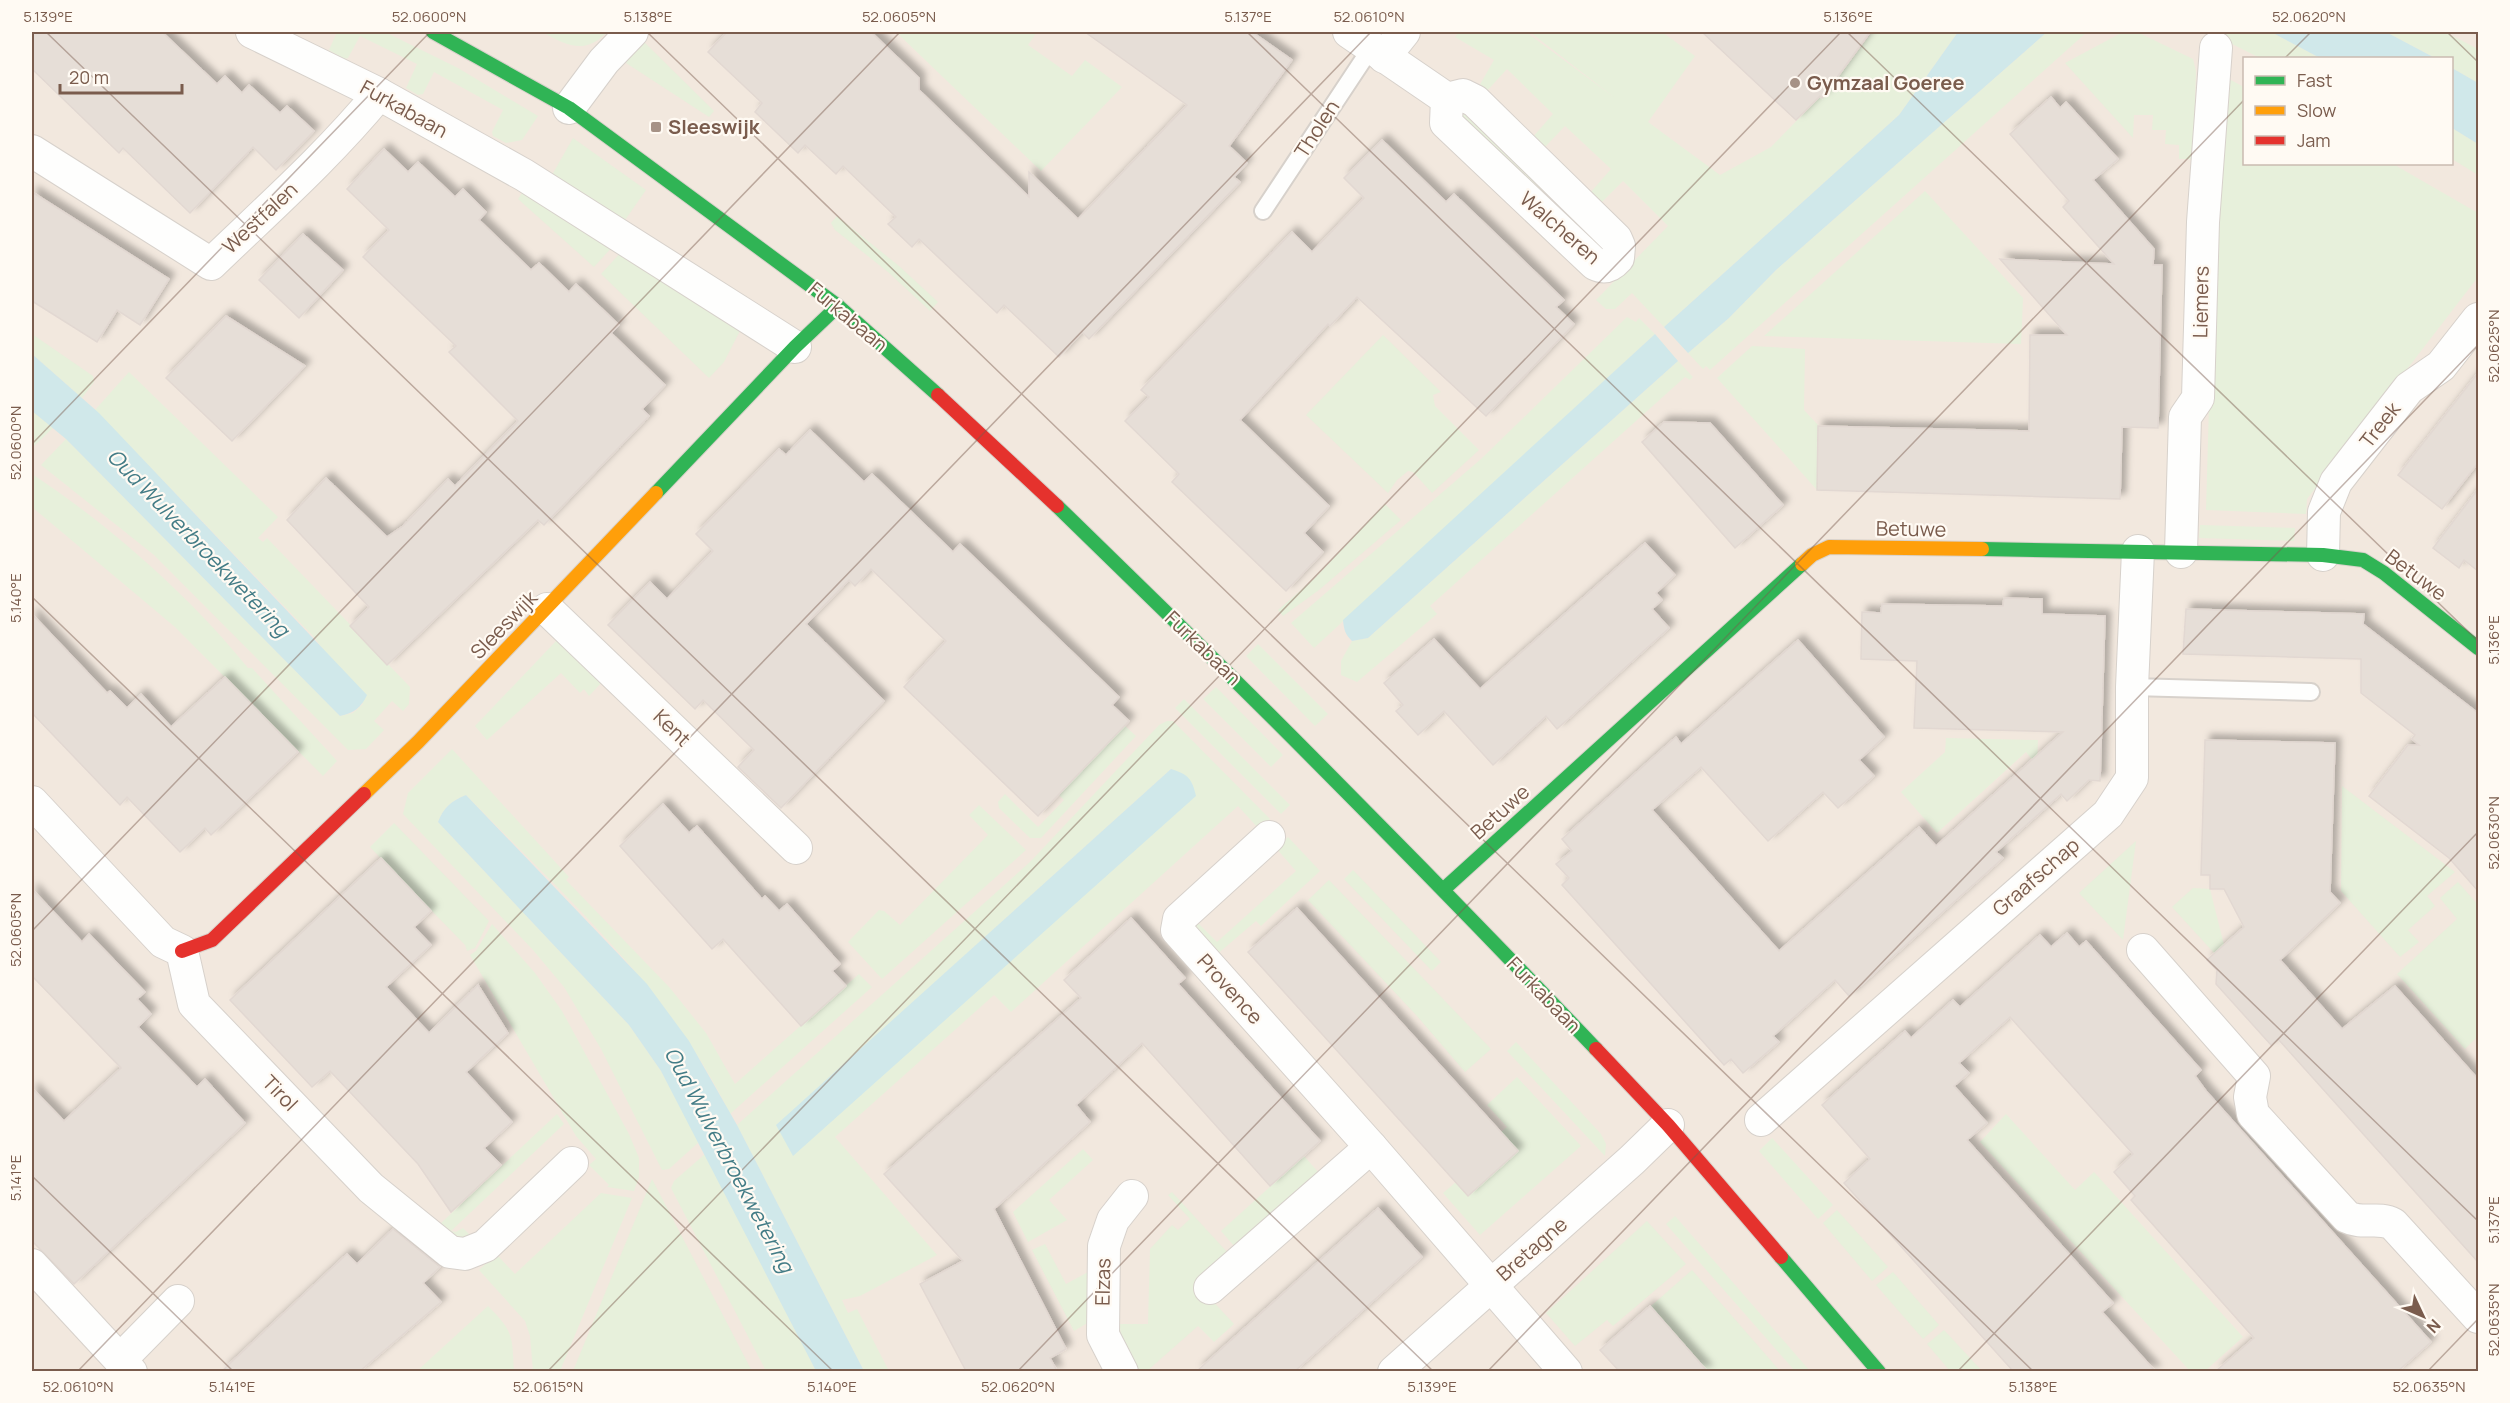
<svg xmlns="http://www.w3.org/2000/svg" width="2510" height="1403" viewBox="0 0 2510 1403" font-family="Manrope,sans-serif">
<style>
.residential{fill:#f2e8de;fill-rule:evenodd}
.green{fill:#e7f0db;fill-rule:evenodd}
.water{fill:#d0e8ea}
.building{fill:#e6ded7;stroke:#e2d8d2;stroke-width:1.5;filter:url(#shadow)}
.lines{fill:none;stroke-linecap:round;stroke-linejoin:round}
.lane-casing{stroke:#d7d1cb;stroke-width:20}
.street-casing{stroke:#d7d1cb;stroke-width:34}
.fast-casing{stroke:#d9d2cb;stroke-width:16}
.slow-casing{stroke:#d9d2cb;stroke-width:16}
.jam-casing{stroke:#d9d2cb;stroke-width:16}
.lane{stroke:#fefefd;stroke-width:16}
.street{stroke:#fefefd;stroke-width:32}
.fast{stroke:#30b455;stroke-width:14}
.slow{stroke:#ff9f0a;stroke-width:14}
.jam{stroke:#e5322d;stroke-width:14}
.ticks{fill:none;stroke:#7a5c4d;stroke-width:1.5;stroke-opacity:0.45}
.poi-dot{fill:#a69286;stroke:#fffaf3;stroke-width:2}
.labels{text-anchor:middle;stroke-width:4.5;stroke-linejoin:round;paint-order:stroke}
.poi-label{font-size:20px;font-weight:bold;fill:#7a5c4d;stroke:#fffaf3;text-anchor:start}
.street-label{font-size:20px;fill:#7a5c4d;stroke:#fffaf3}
.water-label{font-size:21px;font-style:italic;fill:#437c86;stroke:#fffaf3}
.neatline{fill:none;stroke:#7a5c4d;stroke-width:2}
.ticks-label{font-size:15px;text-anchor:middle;fill:#7a5c4d}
</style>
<defs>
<filter id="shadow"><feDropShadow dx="5.5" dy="-5.5" stdDeviation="3" flood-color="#0004"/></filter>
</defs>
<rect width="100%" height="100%" fill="#f9f5f0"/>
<path class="residential" d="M32,32h2446v1339h-2446zM2244,58h208v106h-208z"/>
<g class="green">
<path d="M337,32h48l73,36 80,48 -16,24 -16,3 -13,-7 -1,-4 11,-22 -69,-38 -11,22 -5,1 -12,-7 11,-24 -57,-28 -12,22 -4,1 -15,-9z"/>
<path d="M542,32l46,2 19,-2c-22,23 -39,14 -65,0z"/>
<path d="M896,32h141l-9,13 44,31 13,-16 37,27 -81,84z"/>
<path d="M1459,32h67l89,66 -85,-66h132l33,24 -47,66 72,53 51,-28 49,-50 3,1 49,-66h86l-59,83 -235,212 -32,-34 -17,16h-9l-10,-9 72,-74 -45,-45 -23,23 -10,-11 21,-24 -46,-43 -21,22 -12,-10 21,-24 -46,-45 -22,24 -7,-5 16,-28 -39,-23z"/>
<path d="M2047,32h40l-377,338 -4,-4 -3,3 -15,-16 41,-35 47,-48z"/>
<path d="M2123,32h14l56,27 3,12 -3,88h-14v-14l-14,-1 1,-14h-14l1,-15h-19l-1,23 -68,-75z"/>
<path d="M2208,32h63l49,26h-60z"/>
<path d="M2386,32h59l33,17v34l-26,-15v-10h-17z"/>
<path d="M642,40l72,71 -5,6 -83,-54 5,-11z"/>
<path d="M2225,77l19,10v77h149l85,49v64l-171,222 -1,15 -100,-4 12,-421z"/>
<path d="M1463,110l142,132 -1,9 -144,-132z"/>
<path d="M2452,128l26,16v31l-26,-16z"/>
<path d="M573,138l73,52 -23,33 -71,-48z"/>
<path d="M524,190l91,54 -21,23 -76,-68z"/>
<path d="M1925,191l98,107 -2,46 -257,-8z"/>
<path d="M837,216l62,50 39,36 -8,9 -42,-39 -53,-42 -4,-7z"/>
<path d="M624,249l120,74 -20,39 -15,16 -108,-104z"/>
<path d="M1627,317l9,5 3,-4 16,16 -341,314 -23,-25 190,-164z"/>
<path d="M32,334l61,42 1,6 -12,16 -50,-44z"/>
<path d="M1383,335l58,57 -8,3 2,11 44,44 -47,43 -19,-21 -5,-1 -11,9 -9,13 -82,-78z"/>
<path d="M1752,346l53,3 -1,61 14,15 -1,65 -100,-112z"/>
<path d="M1678,361l15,16 -3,3 -5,-3 -255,229 7,8 -80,68 -16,-7v-14l11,-20 16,-3z"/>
<path d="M129,372l149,145 -20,21 5,4 4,-4 143,149 -1,17 -6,7 -11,-10 -18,20 10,9 -18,19 -18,1 -194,-195 -113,-90 25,-26 274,277 13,-3 10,-9 -49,-67 -219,-227z"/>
<path d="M32,411l21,17 -21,20z"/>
<path d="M32,474c75,49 159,123 216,194h4l85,93 -14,15 -148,-149 -143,-120z"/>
<path d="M1385,504l16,16 -82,70 -36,26 -5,-6 37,-32z"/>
<path d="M2200,525l95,3 -1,13 -95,-3z"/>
<path d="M557,640l45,42 -13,14 -5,-7 -4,4 -19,-20 -74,67 -12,-14z"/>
<path d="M1258,644l70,70 -13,12 -69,-70z"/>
<path d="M1216,687l67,68 -12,12 -68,-68z"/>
<path d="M1184,699l106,106 -9,9 -106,-106z"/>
<path d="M1167,721h6l97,98 -11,10 -21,-23 -227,206 -17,-17 -159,142 102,118 -77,41 -18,4 6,13 9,-4 32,62h-25l-127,-246 294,-264 128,-136zM1171,769l22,16 -416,340z"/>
<path d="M1125,726l11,10 -95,102h-11l-31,-30 -1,-6 7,-8 33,33 26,-27 -5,-5z"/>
<path d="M1946,738l92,2 -1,26 -11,-14 -89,81 -36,-41 44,-40z"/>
<path d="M452,749l117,128 -3,3 104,108 36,45 29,51 124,-110 13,13 -142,127c-60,-125 -168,-221 -264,-319 -15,6 -22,12 -28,27l191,203 32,46 38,71 -30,27 -7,1 -61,-121 -37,-62 -31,-37 -130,-136 5,-21z"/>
<path d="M2342,786l113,86 -28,24 8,10 -27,24 11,12 -19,15 -59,-66z"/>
<path d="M979,805l47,45 -144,129 -34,-37 31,-32 5,1 16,14 88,-90 -19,-20z"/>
<path d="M394,823l95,98 -14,27 -8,3 -2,-6 -95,-98z"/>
<path d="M1288,837l32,34 -59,55 -5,-5 -41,35 -21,-30 4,-3 19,19 79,-71 -20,-23z"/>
<path d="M2136,841l-13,99 -44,-47z"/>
<path d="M1353,870l88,92 -9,9 -88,-92z"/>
<path d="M1329,880l162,169 -26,23 -48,-56 -109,-116z"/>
<path d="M2458,882l20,23v131l-13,13 -68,-75 60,-55 -17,-21z"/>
<path d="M2193,888l17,1 14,56 -9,9 -43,-47z"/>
<path d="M492,924l43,49 27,38 67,123 10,24v19l-5,14 -27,-4 2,-2 -20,-20 7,-6 -20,-23 -106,-181 6,-4z"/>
<path d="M1516,1042l85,92 5,10 -1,12 -98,-105z"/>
<path d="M1517,1077l64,69 -101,89 -37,-42 13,-11 12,14 50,-45 -17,-19 6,-5 -20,-22z"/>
<path d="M557,1114l7,10 -113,107 5,1 7,-4 8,8 -17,3 -14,-15z"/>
<path d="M2006,1114l69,76 19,-18 149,165 -38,34h-15l-210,-229z"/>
<path d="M1772,1138l61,67 -15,14 -59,-68z"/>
<path d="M1083,1149l10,11 -44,40 18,20 -39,22 -15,-30z"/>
<path d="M705,1154l111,217h-50l-95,-183 3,-7z"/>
<path d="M1304,1156l15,17 -84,74 -14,-16z"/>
<path d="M652,1179l100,192h-179z"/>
<path d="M1172,1192l56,61 -32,30 38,41 -20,18 -16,-16 -51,45 -13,1 -13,-26 -1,-22h28l2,-75 22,-24 6,5 12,-11 -22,-24z"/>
<path d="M601,1193l31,5 -72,173h-27l-3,-35 -5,-15 -46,-51 15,-14 5,1 16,17z"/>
<path d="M1837,1210l51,57 -16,14 -49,-58z"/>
<path d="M1675,1216l135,155h-15l-129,-147z"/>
<path d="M1647,1221l39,43 -73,62 -6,-6 -32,26 -29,-33z"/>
<path d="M1045,1244l21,40 24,-13 -1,51 -15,9 -42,-81z"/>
<path d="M1692,1270l88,101h-72l-57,-65z"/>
<path d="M1893,1272l46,53 -16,14 -47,-54z"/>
<path d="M488,1306c26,26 24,30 26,65h-97z"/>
<path d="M1944,1330l38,41h-32l-23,-27z"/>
</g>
<g class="water">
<path d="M1958,32h89l-271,238 -47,48 -41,35 -24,-26 235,-212z"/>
<path d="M2271,32h115l49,26h-115z"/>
<path d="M2452,68l26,15v61l-26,-16z"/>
<path d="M1655,334l23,27 -310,277 -16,3c-7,-7 -8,-11 -9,-21z"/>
<path d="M32,354l67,59 268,282c-6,13 -13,18 -27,21l-8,-8 -266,-269 -34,-28z"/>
<path d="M1171,769c17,5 21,10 25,27l-403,360 -17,-31z"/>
<path d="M466,795l181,189 42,57 48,84 127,246h-48l-155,-300 -32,-46 -191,-203c6,-15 13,-21 28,-27z"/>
</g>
<g class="building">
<path d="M32,32h130l55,52 8,-8 17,17 7,-8 31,28 7,-7 27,25 -38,39 -23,-23 -63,66 -67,-65 -4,5 -87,-84z"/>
<path d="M727,32h144l48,46v12l110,107v-25l49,47 109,-114 -102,-73h167l40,28 -63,86 18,17 -13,14 6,5 -151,157 -7,-7 -23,25 -55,-52 -7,8 -78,-74 -7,8 -24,-23 8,-7 -53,-51 -7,8 -31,-29 -7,8 -43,-41 7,-9 -54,-51z"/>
<path d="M1702,32h168l-48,66 -2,-2 -24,24z"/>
<path d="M2051,97l9,11 6,-6 52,57 -25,21 61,69 -1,16h9l-4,163 -36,-1 -2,72 -303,-9 1,-64 211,5 1,-96h37l-67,-76 114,5 -51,-57 6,-6 -59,-67z"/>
<path d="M1382,140l64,62 8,-8 47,45 63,61 -8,7 18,17 -88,92 -129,-119 -27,29 -2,-2 -88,96 89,86 -25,27 19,19 -37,39 -114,-109 7,-8 -54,-53 24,-24 -8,-7 151,-158 20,20 52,-54 -20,-20z"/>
<path d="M384,149l24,23 10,-10 37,35 8,-8 23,23 -7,8 52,50 8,-7 30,29 7,-8 43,41 -8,8 54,52 -23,24 7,7 -105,109 -6,-5 -151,145 -37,-39 19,-19 -82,-87 39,-42 61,59 16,-11 45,-47 7,7 63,-65 -69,-69 7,-6 -93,-89 26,-27 -42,-41z"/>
<path d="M32,192l137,87 -29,46 -23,-15 -20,32 -65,-41z"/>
<path d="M303,234l40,36 -44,48 -40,-38z"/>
<path d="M226,316l79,50 -73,75 -66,-63z"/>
<path d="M2478,373v90l-36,46 -44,-34z"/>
<path d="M1664,422l46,1 73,82 -48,43 -93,-106z"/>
<path d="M810,430l54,52 8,-8 81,78 7,-8 159,153 -7,8 17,16 -91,95 -134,-129 42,-46 -75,-72 -16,17 -6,-6 -43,44 78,77 -103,107 -43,-41 16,-17 -51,-50 -8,9 -87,-84 42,-43 17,17 46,-48 -17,-17 83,-85 7,6z"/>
<path d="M2478,489v82l-14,-11 -5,8 -26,-20z"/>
<path d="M1645,543l30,32 -19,18 6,7 -10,9 17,19 -112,101 -11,-13 -53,49 -49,-54 -26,24 -22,-24 7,-6 -19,-22 50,-44 46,50z"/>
<path d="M2004,598l38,1v15l63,2 -5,165 -11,-1 -22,21 -6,-7 -65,58 7,6 -154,138 -14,-16 -62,56 6,6 -36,31 -12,-14 -7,6 -162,-180 7,-7 -13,-14 16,-13 -10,-12 114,-102 5,7 117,-104 86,97 -25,23 15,16 -36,32 -15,-16 -55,49 -67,-74 -49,43 127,141 140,-124 17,19 127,-114 -149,-4 3,-67 -56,-2 1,-47 19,1 1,-9 121,2z"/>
<path d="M2186,609l178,5 -1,10 115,89v178l-29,-33 -80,-62 39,-51h11l-7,-6 3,-4 -54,-42v-34l-178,-5z"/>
<path d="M32,614l75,79 3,-2 17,17 14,-14 30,33 54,-50 73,75 -87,83 -6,-7 -25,24 -53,-55 -7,8 -88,-92z"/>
<path d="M2205,740l130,3 -5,149 10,11 -60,57 62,69 53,-43 83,93v183l-200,-223 -7,6 -55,-61 1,-14 -10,-10 37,-33 -20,-38h-14v-14h-9z"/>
<path d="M663,804l26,29 8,-7 65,73 3,-3 14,15 8,-7 53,60 -8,7 14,15 -45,40 -78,-87 -11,10 -92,-103z"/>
<path d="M381,858l50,53 -17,16 17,18 -45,42 43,46 49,-48 30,48 -42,39 46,50 -28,26 17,17 -50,47 -33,-48 -88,-93 -18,16 -82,-87z"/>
<path d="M32,889l50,53 7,-8 56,58 -8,7 14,15 -13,13 59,60 8,-8 40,44 -171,161 -42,-43v-153l32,33 57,-53 -89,-92z"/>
<path d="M1297,908l221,243 -50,45 -220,-244z"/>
<path d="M1131,918l54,60 -7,6 142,157 -50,45 -128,-143 -66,62 14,17 -96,87 72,140 -16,9 7,13h-91l-46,-87 43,-23 -79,-87 197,-176 -17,-18z"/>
<path d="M2067,933l12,14 7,-6 115,129 -6,6 11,15 225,251 -33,29h-182l38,-33 -123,-138 4,-4 -21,-24 19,-18 -123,-137 -51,46 10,10 -15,13 33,37 -20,17 146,163 -11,9 53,59h-142l-169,-188 26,-24 -48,-54 83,-74 6,7 42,-38 7,7 80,-72 11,12z"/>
<path d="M1378,1208l44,49 -127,114h-98z"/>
<path d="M393,1229l47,38 -17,16 18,19 -81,69h-138l125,-117 10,10z"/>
<path d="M1650,1306l57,65h-88l-19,-21z"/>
</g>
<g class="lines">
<g class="lane-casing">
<g id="lane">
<path d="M1263,211l108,-163"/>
<path d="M2132,687l179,5"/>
</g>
</g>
<g class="street-casing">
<g id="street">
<path d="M252,32l127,62 145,81 271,172"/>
<path d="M1349,32l98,67 16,-4 12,6 141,138 3,7 -1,12c-7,8 -13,11 -23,6l-149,-141 1,-24"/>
<path d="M1384,57l20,-25"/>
<path d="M569,108l35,-47 28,-29"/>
<path d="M32,151l179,113c58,-56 116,-107 168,-170"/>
<path d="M2181,552l4,-135 13,-19 5,-176 13,-174"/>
<path d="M2323,555l1,-43 12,-30 73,-94 32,-22 37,-47"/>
<path d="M547,609l249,239"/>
<path d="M32,802l131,140 19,9 12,53 177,184 79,64 15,2 20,-8 87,-83"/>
<path d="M1269,837l-90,82 -2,11 194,217 195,225"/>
<path d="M2143,950l111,126 -4,21 3,17 94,103c16,8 31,-1 46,7l85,93"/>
<path d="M1761,1120l347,-306 24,-36v-91l6,-136"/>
<path d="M32,1265l99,107"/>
<path d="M1210,1288l161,-141"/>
<path d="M120,1360l58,-59"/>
<path d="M1122,1372l-19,-37 1,-89 9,-26 19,-24"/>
<path d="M1394,1372l238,-212 36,-35"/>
</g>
</g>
<g class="fast-casing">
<g id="fast">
<path d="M433,32l136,76 269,198 100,89"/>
<path d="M656,493l139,-146 43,-41"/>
<path d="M1057,506c183,177 363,358 539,543"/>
<path d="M1982,549l341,6 40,5 21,13 94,75"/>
<path d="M1444,889l358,-325"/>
<path d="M1781,1257l98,115"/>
</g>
</g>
<g class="slow-casing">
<g id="slow">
<path d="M1802,564l10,-9 17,-8 153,2"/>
<path d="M364,794l54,-52 238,-249"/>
</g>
</g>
<g class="jam-casing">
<g id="jam">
<path d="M938,395l119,111"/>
<path d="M182,951l30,-11 152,-146"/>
<path d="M1596,1049l72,76 113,132"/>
</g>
</g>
<use href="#lane" class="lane"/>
<use href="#street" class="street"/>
<use href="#fast" class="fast"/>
<use href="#slow" class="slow"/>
<use href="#jam" class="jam"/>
</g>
<path class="ticks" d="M46,32l1388,1340M647,32l1387,1340M1247,32l1231,1189M1847,32l631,609M2447,32l31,30M2285,58l26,-26M32,444l398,-412M32,597l802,775M32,931l868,-899M32,1176l202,196M77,1372l1294,-1340M547,1372l1294,-1340M1017,1372l1227,-1272M1487,1372l991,-1027M1957,1372l521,-540M2427,1372l51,-53"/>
<g class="poi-dot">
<circle cx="1795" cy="83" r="6"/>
<rect x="650" y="121" width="12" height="12" rx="3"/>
</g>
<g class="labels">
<g class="poi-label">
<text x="1807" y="90">Gymzaal Goeree</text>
<text x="668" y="134">Sleeswijk</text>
</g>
<g class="street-label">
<text transform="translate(404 109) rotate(29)" y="7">Furkabaan</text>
<text transform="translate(1317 129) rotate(-57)" y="7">Tholen</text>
<text transform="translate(260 218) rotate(-43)" y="7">Westfalen</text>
<text transform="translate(1560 228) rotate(41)" y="7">Walcheren</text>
<text transform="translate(2201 302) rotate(-89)" y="7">Liemers</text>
<text transform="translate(848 317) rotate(40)" y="7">Furkabaan</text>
<text transform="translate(2380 425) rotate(-52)" y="7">Treek</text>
<text transform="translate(1911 529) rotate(1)" y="7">Betuwe</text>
<text transform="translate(2416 575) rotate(37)" y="7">Betuwe</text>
<text transform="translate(504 625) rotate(-46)" y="7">Sleeswijk</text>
<text transform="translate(1203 648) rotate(44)" y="7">Furkabaan</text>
<text transform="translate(672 728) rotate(44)" y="7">Kent</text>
<text transform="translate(1500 812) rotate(-42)" y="7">Betuwe</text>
<text transform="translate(2036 877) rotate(-41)" y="7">Graafschap</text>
<text transform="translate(1230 989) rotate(48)" y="7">Provence</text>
<text transform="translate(1544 995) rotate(46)" y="7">Furkabaan</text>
<text transform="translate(280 1093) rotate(46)" y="7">Tirol</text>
<text transform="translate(1532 1249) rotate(-41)" y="7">Bretagne</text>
<text transform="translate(1103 1282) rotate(-89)" y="7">Elzas</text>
</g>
<g class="water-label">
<text transform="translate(198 543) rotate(46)" y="7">Oud Wulverbroekwetering</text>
<text transform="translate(729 1160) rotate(62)" y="7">Oud Wulverbroekwetering</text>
</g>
</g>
<rect width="2510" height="1403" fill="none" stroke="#fffaf3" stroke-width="66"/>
<rect x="2243" y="57" width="210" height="108" fill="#fffaf3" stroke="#cabbb1" stroke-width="1.5"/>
<rect x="2255" y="76" width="30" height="9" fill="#30b455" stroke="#cabbb1" stroke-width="1.5"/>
<text x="2297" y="87" font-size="18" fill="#7a5c4d">Fast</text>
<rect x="2255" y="106" width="30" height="9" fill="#ff9f0a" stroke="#cabbb1" stroke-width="1.5"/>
<text x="2297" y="117" font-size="18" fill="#7a5c4d">Slow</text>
<rect x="2255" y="136" width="30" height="9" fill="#e5322d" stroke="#cabbb1" stroke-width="1.5"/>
<text x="2297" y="147" font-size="18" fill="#7a5c4d">Jam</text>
<g transform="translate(2423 1316) rotate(134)" stroke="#fffaf3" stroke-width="4.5" paint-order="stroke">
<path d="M0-4.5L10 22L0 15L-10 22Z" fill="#7a5c4d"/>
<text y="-9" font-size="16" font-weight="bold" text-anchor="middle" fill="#7a5c4d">N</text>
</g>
<path d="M60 84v9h122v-9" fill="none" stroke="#7a5c4d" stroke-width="3"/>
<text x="69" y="84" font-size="18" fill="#7a5c4d" stroke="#fffaf3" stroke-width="4.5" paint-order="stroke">20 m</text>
<rect x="33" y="33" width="2444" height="1337" class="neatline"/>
<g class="ticks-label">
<text x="48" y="22">5.139°E</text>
<text x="429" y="22">52.0600°N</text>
<text x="648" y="22">5.138°E</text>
<text x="899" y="22">52.0605°N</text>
<text x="1248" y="22">5.137°E</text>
<text x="1369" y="22">52.0610°N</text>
<text x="1848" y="22">5.136°E</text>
<text x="2309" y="22">52.0620°N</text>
<text transform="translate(2494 346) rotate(-90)" y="5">52.0625°N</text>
<text transform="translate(16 443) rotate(-90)" y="5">52.0600°N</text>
<text transform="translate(16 598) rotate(-90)" y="5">5.140°E</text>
<text transform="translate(2494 640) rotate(-90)" y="5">5.136°E</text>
<text transform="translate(2494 833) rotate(-90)" y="5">52.0630°N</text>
<text transform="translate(16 930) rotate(-90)" y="5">52.0605°N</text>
<text transform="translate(16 1178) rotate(-90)" y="5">5.141°E</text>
<text transform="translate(2494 1220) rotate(-90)" y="5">5.137°E</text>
<text transform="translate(2494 1320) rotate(-90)" y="5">52.0635°N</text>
<text x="78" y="1392">52.0610°N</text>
<text x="232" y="1392">5.141°E</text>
<text x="548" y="1392">52.0615°N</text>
<text x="832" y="1392">5.140°E</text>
<text x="1018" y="1392">52.0620°N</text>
<text x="1432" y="1392">5.139°E</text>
<text x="2033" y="1392">5.138°E</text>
<text x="2429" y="1392">52.0635°N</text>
</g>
</svg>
